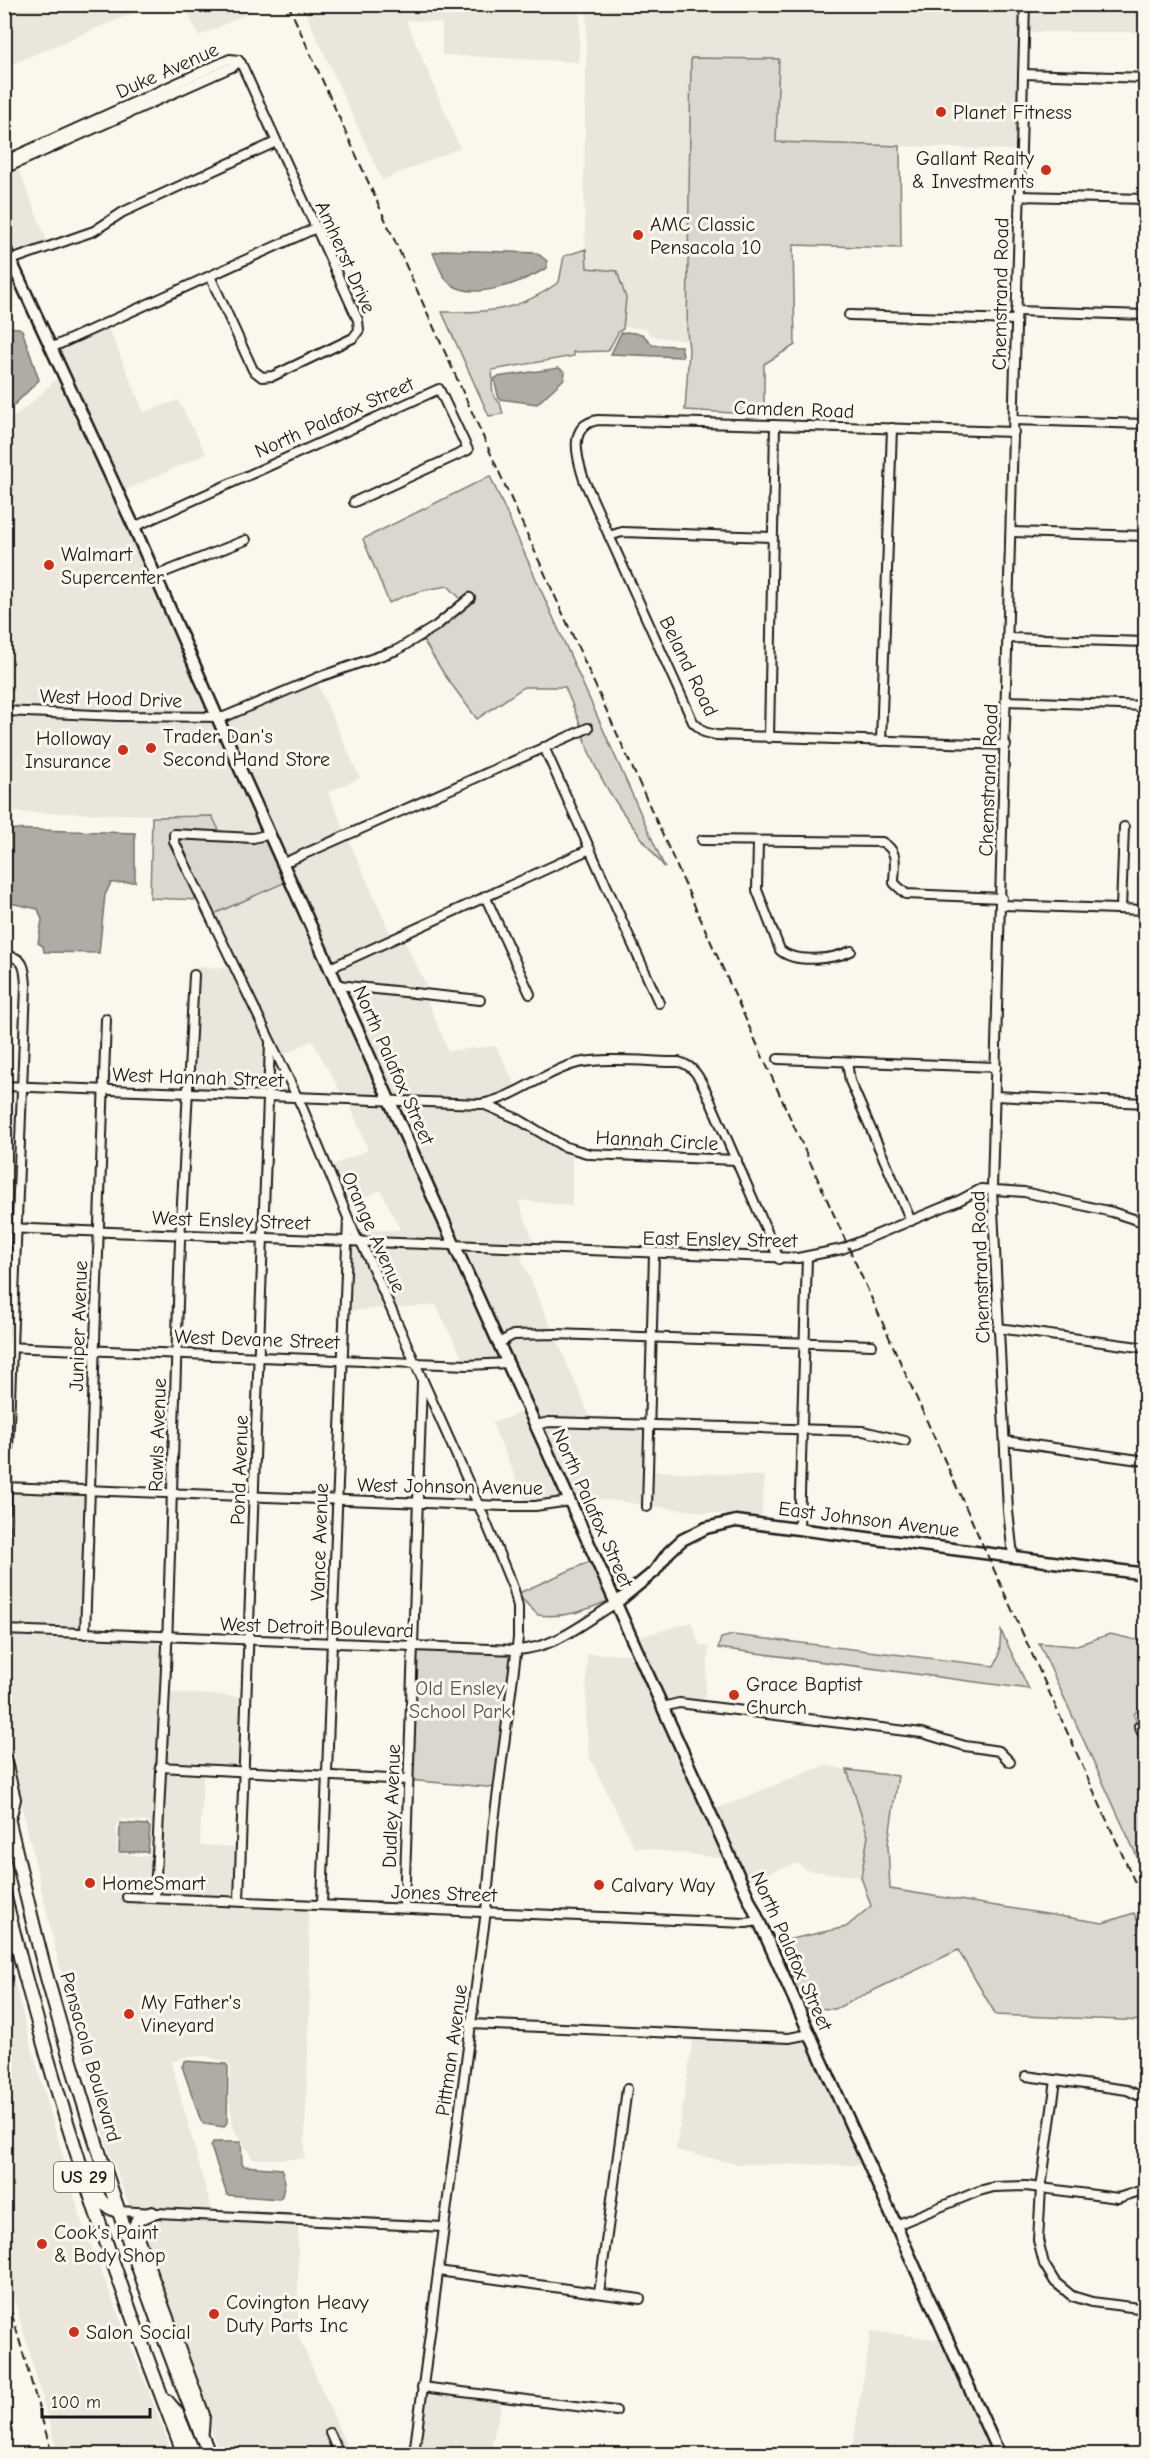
<svg xmlns="http://www.w3.org/2000/svg" width="1150" height="2459" viewBox="0 0 1150 2459" font-family="'Comic Neue',sans-serif">
<style>
.built{fill:#eae6dc;fill-rule:evenodd}
.green{fill:#dad7ce;stroke:#7b7a75;stroke-width:1.5}
.water{fill:#afaca5;stroke:#74726e;stroke-width:1.5}
.lines{fill:none;stroke-linecap:round;stroke-linejoin:round}
.minor-casing{stroke:#1c1c1c;stroke-width:12}
.major-casing{stroke:#1c1c1c;stroke-width:15}
.highway-casing{stroke:#1c1c1c;stroke-width:16}
.minor{stroke:#fbf7ec;stroke-width:8}
.major{stroke:#fbf7ec;stroke-width:10}
.highway{stroke:#fbf7ec;stroke-width:12}
.rail{stroke:#1c1c1c;stroke-width:2;stroke-dasharray:9 4.5;stroke-linecap:butt}
.poi-dot{fill:#c8321e;stroke:#fbf7ec;stroke-width:2}
.labels{text-anchor:middle;stroke-width:6;stroke-linejoin:round;paint-order:stroke}
.shield{fill:#fbf7ec;stroke:#5f5e5a;stroke-width:1.5}
.shield-label{font-size:18px;font-weight:bold;fill:#1c1c1c}
.street-label{font-size:20px;fill:#1c1c1c;stroke:#fbf7ec}
.poi-label{font-size:20px;fill:#1c1c1c;stroke:#fbf7ec;text-anchor:start}
.park-label{font-size:20px;fill:#555451;stroke:#fbf7ec}
</style>
<rect width="100%" height="100%" fill="#fbf7ec"/>
<filter id="ink" filterUnits="userSpaceOnUse"><feTurbulence type="fractalNoise" baseFrequency=".0167" numOctaves="2"/><feDisplacementMap in="SourceGraphic" scale="12" xChannelSelector="R" yChannelSelector="G"/><feConvolveMatrix kernelMatrix="1 2 1 2 8 2 1 2 1" color-interpolation-filters="sRGB"/></filter>
<g filter="url(#ink)">
<g class="built">
<path d="M5,4h147v1l-147,62z"/>
<path d="M184,5h82l-67,31z"/>
<path d="M302,5h278l-1,57 -137,-7v-32l-36,-3 54,128 -78,32z"/>
<path d="M587,5h434l-5,145 -240,-8 -85,-84 -3,283 -31,-4 -8,-3 -2,-5 -24,-2 3,-29 -40,-30 -2,-83z"/>
<path d="M1029,5h116v27h-117z"/>
<path d="M18,168l29,73 -34,14 -8,-19 -1,-62z"/>
<path d="M108,327l36,85 34,-12 28,54 -85,38 -63,-142z"/>
<path d="M61,374l60,135 90,205 -206,-7v-283l31,-25z"/>
<path d="M317,683l43,95 -32,14 17,40 -60,26 -62,-137z"/>
<path d="M5,716l209,6 49,106 -15,6 -28,-2 -8,-16 -207,-4z"/>
<path d="M348,839l43,96 -59,27 -43,-96z"/>
<path d="M288,881l96,215h-41l-31,-55 -31,15 -67,-142z"/>
<path d="M403,939l23,45 -1,5 -85,-8 -5,-11z"/>
<path d="M196,967l36,1 34,75v50l-74,-3 6,-118 -2,-1z"/>
<path d="M344,989l82,8 22,54 48,-5 20,41 -16,8 -18,4 -90,-3z"/>
<path d="M350,1105h38l61,136 -87,-3 -3,-4 -2,-4h43l-19,-40 -33,15 -17,-39 37,-16z"/>
<path d="M396,1105l85,3 36,15 31,20 24,11v52l-54,-6 17,45 -77,-3z"/>
<path d="M5,1232h7l-3,111h-4z"/>
<path d="M350,1246h9l27,62 -38,3z"/>
<path d="M367,1246l86,4 50,110h-40l-27,-55 -42,3z"/>
<path d="M461,1250l58,3 33,77 -40,1 -11,6z"/>
<path d="M520,1338h36l35,81 -42,-1 -11,2 -34,-75z"/>
<path d="M526,1411l39,87 -39,4 -34,-79z"/>
<path d="M549,1426l97,4 -2,75 -72,-10 -31,-68z"/>
<path d="M652,1471l113,5 -4,43 -110,-13z"/>
<path d="M10,1491l76,4 -5,134 -76,-3z"/>
<path d="M691,1622l9,23 9,2 -5,55 -25,-3 -14,2 -29,-63z"/>
<path d="M4,1634l159,7 -4,49 -8,202h-27v9l184,7 2,83 -6,168h-51l-19,-30 -5,-29 2,-32 -3,-6 -23,-6 -20,1 -14,5 41,150 -82,-4 -22,-60 -52,-196 -51,-219zM121,1819l29,3 3,6 -1,22 -2,4 -5,2 -28,-3 -1,-28z"/>
<path d="M587,1654h48l92,205 -93,-12 -45,-91 -3,-36z"/>
<path d="M168,1692l75,5 -4,71 -75,-5z"/>
<path d="M825,1765l22,5 21,66 -7,41 -55,-7 -8,-7 -53,18 -32,-71z"/>
<path d="M164,1771l39,3 -3,71 37,2 -1,49 -77,-4z"/>
<path d="M4,1940l24,95 53,184 92,235h-115l-53,-187z"/>
<path d="M693,2039l96,4 18,-4 57,126 -128,-1 -60,-14z"/>
<path d="M133,2216l165,8v111l52,119h-7l-11,-27 -7,4 10,23h-115z"/>
<path d="M871,2331l72,9 49,109 -19,5h-122z"/>
<path d="M425,2392l77,8 -12,54h-72z"/>
</g>
<g class="green">
<path d="M691,58l88,1 -3,83 124,4 1,102 -108,-3 2,100 -31,19v51l-79,-5 4,-60 -2,-19z"/>
<path d="M586,249l1,19 30,3 9,27 -3,31 -4,2 -11,20 -35,1 1,4 -82,14c2,11 -4,25 8,33l3,11 -14,2 -47,-104c49,0 75,0 117,-30l5,-26z"/>
<path d="M490,476l175,392c-30,-38 -69,-86 -82,-134l10,-4 -2,-7 -10,3 -16,-39h-41l-47,32 -33,-45 -21,-34 52,-41 -5,-7 -11,10 2,-3 -13,-13c-21,3 -40,7 -59,17l-26,-64z"/>
<path d="M212,816l8,16 -50,-1v7l29,62 -49,-2 2,-81z"/>
<path d="M178,839l75,3 15,-3 20,42 -74,33z"/>
<path d="M593,1560l17,40c-26,11 -43,18 -72,15l-18,-18 -1,-4z"/>
<path d="M1001,1631l28,58 -311,-41 3,-10 12,-3 261,31 5,-10z"/>
<path d="M1110,1634l35,8v56l-11,17 3,7 -3,2 11,25v125l-106,-231 35,3z"/>
<path d="M414,1647l102,3 -18,138 -90,-8z"/>
<path d="M847,1770l51,6 -10,68 2,45 213,34 31,-10 11,25v83l-149,-6 -38,-65 -123,59 -33,-1 -29,-65 73,-16 25,-21 -10,-29 7,-41z"/>
</g>
<g class="water">
<path d="M445,250l92,3 10,8v7c-23,13 -70,33 -95,17 -10,-6 -14,-22 -19,-32z"/>
<path d="M5,327l14,1 3,2 17,50 -34,34z"/>
<path d="M626,332l16,2 11,11 28,1 2,9 -1,2 -71,-3 10,-21z"/>
<path d="M559,368l6,4 -1,7 -27,25 -38,-5 -5,-20 3,-2z"/>
<path d="M5,829l130,4v49l-24,1 -6,12 -6,58 -55,-1 -1,-6 -5,-3 4,-23 -4,-11 -33,-7z"/>
<path d="M120,1823l28,2 2,3 -2,24h-29z"/>
<path d="M185,2061l41,3 2,3 -1,55 -3,5 -20,-3 -3,-3 -19,-55z"/>
<path d="M213,2142h28l1,22 2,2 38,3 3,13 -3,14 -3,3 -52,-4 -16,-48z"/>
</g>
<g class="lines">
<g class="minor-casing">
<g id="minor">
<path d="M1023,74l123,4"/>
<path d="M4,161l226,-102 8,1"/>
<path d="M4,169l230,-103 4,-6"/>
<path d="M1019,196l127,3"/>
<path d="M11,260l83,-29 29,-19 153,-70"/>
<path d="M210,276l43,94 9,7 11,-1 80,-38 6,-8 -1,-10 -117,-257 -3,-3"/>
<path d="M1016,311l130,4"/>
<path d="M849,315l167,5"/>
<path d="M53,347l263,-119"/>
<path d="M1014,420l132,4"/>
<path d="M134,527l305,-138 29,61 -114,52"/>
<path d="M1012,532l134,4"/>
<path d="M609,536l13,-4 150,5"/>
<path d="M155,576l91,-36"/>
<path d="M1009,638l137,4"/>
<path d="M1007,701l139,5"/>
<path d="M4,711l114,5 106,1 95,-40 78,-27 39,-24 34,-28"/>
<path d="M769,738l6,-313"/>
<path d="M881,741l11,-313"/>
<path d="M1006,745l-290,-10 -12,-3 -11,-10 -109,-242c-7,-22 -17,-55 14,-60l416,12"/>
<path d="M544,747l115,256"/>
<path d="M270,834l-17,4 -79,-4v7l128,266 54,130 6,7 121,271 31,75 4,17v31l-25,191 -7,82 -72,543"/>
<path d="M702,840l180,2c18,10 12,23 12,41l12,11 96,4"/>
<path d="M758,841l-1,49 23,60c15,14 54,9 71,1"/>
<path d="M284,863l304,-135"/>
<path d="M485,896l45,98"/>
<path d="M1002,905l144,5"/>
<path d="M1121,909l3,-82"/>
<path d="M4,956c21,0 21,13 22,30l-22,567"/>
<path d="M330,968l260,-119"/>
<path d="M338,985l142,15"/>
<path d="M778,1059l218,8"/>
<path d="M847,1062l3,19 61,140"/>
<path d="M4,1086l477,18c33,-6 59,-29 90,-39 27,-9 79,-3 108,-3 15,4 20,15 27,29l73,168"/>
<path d="M995,1096l151,7"/>
<path d="M483,1104l35,15 45,27 27,8 147,6"/>
<path d="M4,1228l794,30 44,-9 116,-48 23,-12 43,3 88,20 34,11"/>
<path d="M998,1328l148,20"/>
<path d="M499,1343l14,-8 42,-1 317,11"/>
<path d="M4,1347l464,18 40,-2"/>
<path d="M536,1425l13,-3 314,9 42,10"/>
<path d="M1005,1441l141,20"/>
<path d="M4,1487l500,19h31l35,-5"/>
<path d="M647,1507l7,-253"/>
<path d="M799,1528l8,-271"/>
<path d="M1013,1556l-5,-45 -16,-322 33,-1185"/>
<path d="M4,1630l512,20c40,-2 67,-27 100,-47"/>
<path d="M85,1634l21,-615"/>
<path d="M663,1707l16,-4 243,30 43,13 34,5 11,11"/>
<path d="M1139,1726l7,14"/>
<path d="M160,1767l248,13"/>
<path d="M127,1897l619,26 12,-2"/>
<path d="M155,1897l12,-250 13,-406 14,-266"/>
<path d="M239,1900l31,-857"/>
<path d="M322,1904l26,-685"/>
<path d="M404,1908l18,-526"/>
<path d="M470,2024l319,14 21,-4"/>
<path d="M1026,2076l101,14 19,9"/>
<path d="M1056,2080l-15,108 -3,52 6,24 11,18 17,14 20,6 54,7"/>
<path d="M117,2211l326,16"/>
<path d="M896,2225l83,-34 15,-4 32,-1 92,12 28,-9"/>
<path d="M438,2271l202,28"/>
<path d="M599,2293l28,-204"/>
<path d="M422,2387l194,24"/>
<path d="M330,2433l9,21"/>
</g>
</g>
<g class="major-casing">
<g id="major">
<path d="M4,246l130,281 102,233 763,1694"/>
<path d="M616,1603l38,-31 15,-20 13,-12 24,-12 30,-7 410,53"/>
</g>
</g>
<g class="highway-casing">
<g id="highway">
<path d="M4,1758l10,41 -4,16"/>
<path d="M4,1801c16,66 30,133 49,198 43,155 96,306 156,455"/>
<path d="M4,1893c46,192 108,378 180,561"/>
<path d="M95,2187c4,14 9,19 22,24"/>
<path d="M152,2213l-14,6 -4,10 69,186 -1,16"/>
<path d="M167,2401l10,12 17,41"/>
</g>
</g>
<use href="#minor" class="minor"/>
<use href="#major" class="major"/>
<use href="#highway" class="highway"/>
<g class="rail">
<path d="M288,4l858,1903"/>
<path d="M4,2287l48,167"/>
</g>
</g>
</g>
<g class="poi-dot">
<circle cx="941" cy="112" r="6"/>
<circle cx="1046" cy="170" r="6"/>
<circle cx="638" cy="235" r="6"/>
<circle cx="49" cy="565" r="6"/>
<circle cx="151" cy="748" r="6"/>
<circle cx="123" cy="750" r="6"/>
<circle cx="734" cy="1695" r="6"/>
<circle cx="90" cy="1883" r="6"/>
<circle cx="599" cy="1885" r="6"/>
<circle cx="129" cy="2014" r="6"/>
<circle cx="42" cy="2244" r="6"/>
<circle cx="214" cy="2314" r="6"/>
<circle cx="74" cy="2332" r="6"/>
</g>
<g class="labels">
<rect class="shield" x="54" y="2162" width="60" height="30" rx="4.5"/>
<g class="shield-label">
<text x="84" y="2183">US 29</text>
</g>
<g class="street-label">
<text transform="translate(167 70) rotate(-24)" y="7">Duke Avenue</text>
<text transform="translate(346 257) rotate(66)" y="7">Amherst Drive</text>
<text transform="translate(1000 294) rotate(-89)" y="7">Chemstrand Road</text>
<text transform="translate(794 409) rotate(2)" y="7">Camden Road</text>
<text transform="translate(334 417) rotate(-24)" y="7">North Palafox Street</text>
<text transform="translate(689 666) rotate(64)" y="7">Beland Road</text>
<text transform="translate(111 698) rotate(2)" y="7">West Hood Drive</text>
<text transform="translate(988 780) rotate(-88)" y="7">Chemstrand Road</text>
<text transform="translate(394 1065) rotate(66)" y="7">North Palafox Street</text>
<text transform="translate(198 1077) rotate(2)" y="7">West Hannah Street</text>
<text transform="translate(657 1140) rotate(3)" y="7">Hannah Circle</text>
<text transform="translate(231 1220) rotate(2)" y="7">West Ensley Street</text>
<text transform="translate(374 1232) rotate(66)" y="7">Orange Avenue</text>
<text transform="translate(720 1239) rotate(1)" y="7">East Ensley Street</text>
<text transform="translate(980 1267) rotate(-92)" y="7">Chemstrand Road</text>
<text transform="translate(78 1326) rotate(-88)" y="7">Juniper Avenue</text>
<text transform="translate(257 1339) rotate(2)" y="7">West Devane Street</text>
<text transform="translate(157 1435) rotate(-88)" y="7">Rawls Avenue</text>
<text transform="translate(239 1470) rotate(-88)" y="7">Pond Avenue</text>
<text transform="translate(450 1486) rotate(1)" y="7">West Johnson Avenue</text>
<text transform="translate(593 1508) rotate(66)" y="7">North Palafox Street</text>
<text transform="translate(869 1519) rotate(7)" y="7">East Johnson Avenue</text>
<text transform="translate(319 1542) rotate(-88)" y="7">Vance Avenue</text>
<text transform="translate(317 1627) rotate(2)" y="7">West Detroit Boulevard</text>
<text transform="translate(391 1806) rotate(-88)" y="7">Dudley Avenue</text>
<text transform="translate(444 1893) rotate(2)" y="7">Jones Street</text>
<text transform="translate(792 1951) rotate(66)" y="7">North Palafox Street</text>
<text transform="translate(451 2050) rotate(-82)" y="7">Pittman Avenue</text>
<text transform="translate(91 2057) rotate(74)" y="7">Pensacola Boulevard</text>
</g>
<g class="poi-label">
<text x="953" y="119">Planet Fitness</text>
<text x="1034" y="165" text-anchor="end">Gallant Realty<tspan x="1034" dy="23">&amp; Investments</tspan></text>
<text x="650" y="231">AMC Classic<tspan x="650" dy="23">Pensacola 10</tspan></text>
<text x="61" y="561">Walmart<tspan x="61" dy="23">Supercenter</tspan></text>
<text x="163" y="743">Trader Dan's<tspan x="163" dy="23">Second Hand Store</tspan></text>
<text x="111" y="745" text-anchor="end">Holloway<tspan x="111" dy="23">Insurance</tspan></text>
<text x="746" y="1691">Grace Baptist<tspan x="746" dy="23">Church</tspan></text>
<text x="102" y="1890">HomeSmart</text>
<text x="611" y="1892">Calvary Way</text>
<text x="141" y="2009">My Father's<tspan x="141" dy="23">Vineyard</tspan></text>
<text x="54" y="2239">Cook's Paint<tspan x="54" dy="23">&amp; Body Shop</tspan></text>
<text x="226" y="2309">Covington Heavy<tspan x="226" dy="23">Duty Parts Inc</tspan></text>
<text x="86" y="2339">Salon Social</text>
</g>
<g class="park-label">
<text x="460" y="1695">Old Ensley<tspan x="460" dy="23">School Park</tspan></text>
</g>
</g>
<rect width="1150" height="2459" fill="none" stroke="#fbf7ec" stroke-width="24"/>
<rect x="12" y="12" width="1126" height="2435" fill="none" stroke="#1c1c1c" stroke-width="2" filter="url(#ink)"/>
<path d="M42 2408v9h108v-9" fill="none" stroke="#1c1c1c" stroke-width="3"/>
<text x="51" y="2408" font-size="18" fill="#1c1c1c" stroke="#fbf7ec" stroke-width="4.5" paint-order="stroke">100 m</text>
</svg>
